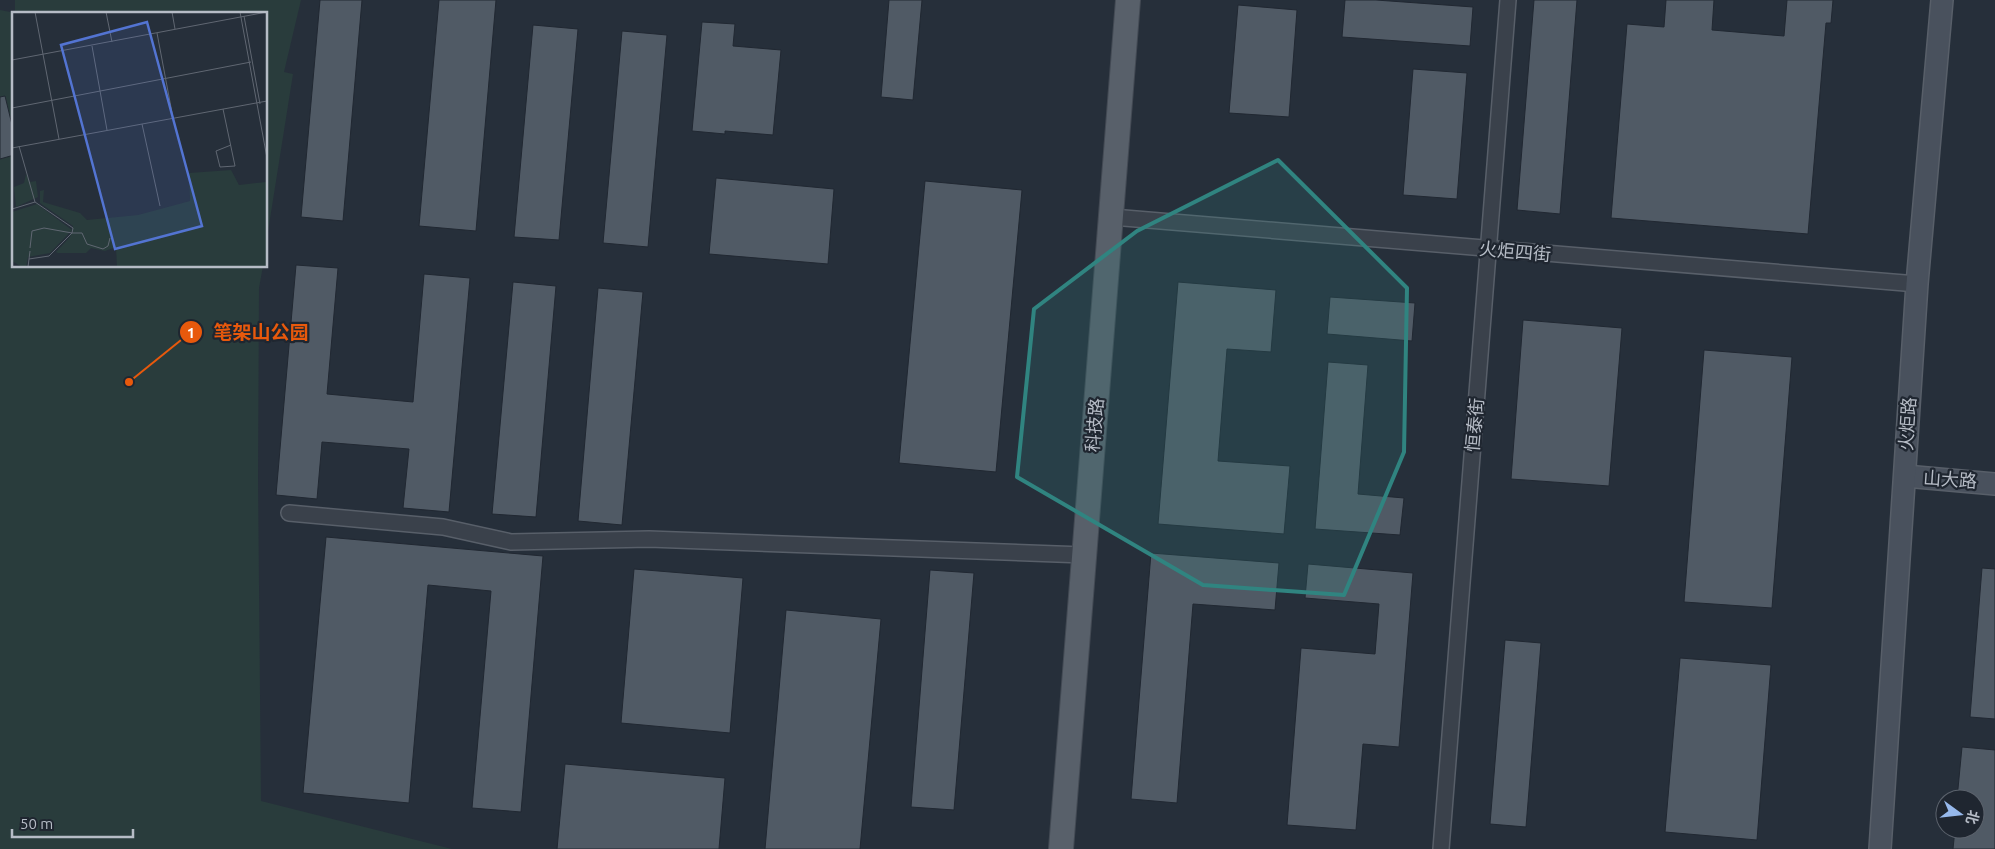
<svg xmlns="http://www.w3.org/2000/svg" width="1995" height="849" viewBox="0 0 1995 849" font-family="Ubuntu,'Noto Sans SC',sans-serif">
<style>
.green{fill:#293c3c}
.building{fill:#505a65;stroke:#212832}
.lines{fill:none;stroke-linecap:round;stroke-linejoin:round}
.minor-casing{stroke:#585f69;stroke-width:18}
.secondary-casing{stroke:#585f69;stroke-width:24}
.primary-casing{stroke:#434a54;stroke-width:26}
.minor{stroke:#3a414b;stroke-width:15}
.secondary{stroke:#49515d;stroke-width:21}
.primary{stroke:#58606a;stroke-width:24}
.marked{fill:#308480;fill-opacity:0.2;stroke:#308480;stroke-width:4;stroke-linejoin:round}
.labels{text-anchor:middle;stroke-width:4.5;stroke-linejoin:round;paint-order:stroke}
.street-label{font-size:18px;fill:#b6bcc6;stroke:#1f2630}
.inset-road{fill:none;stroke:#606772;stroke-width:1}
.view{fill:#5374d2;fill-opacity:0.15;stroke:#5374d2;stroke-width:2.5}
.inset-edge{fill:none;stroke:#b6bcc6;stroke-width:2.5}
.leader{fill:none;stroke:#e8590c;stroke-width:2}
.callout-dot{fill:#e8590c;stroke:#1f2630;stroke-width:2}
.mark-label{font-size:15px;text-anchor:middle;font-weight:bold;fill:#fff}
.callout-label{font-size:19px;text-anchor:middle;font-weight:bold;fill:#e8590c;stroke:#1f2630;stroke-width:4.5;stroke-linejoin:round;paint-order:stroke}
</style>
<rect width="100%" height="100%" fill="#262f3a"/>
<path class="green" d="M15,0h286l-17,72 9,2 -27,170v-230h-252v252h249l-4,22 -1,189 3,324 191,48h-452v-839l15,3z"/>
<g class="building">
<path d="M320,0h42l-19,221 -42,-4z"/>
<path d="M439,0h57l-20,231 -57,-5z"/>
<path d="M889,0h33l-9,100 -32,-3z"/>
<path d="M1345,0h31l97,7 -3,39 -128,-9z"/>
<path d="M1534,0h43l-17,214 -43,-4z"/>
<path d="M1666,0h48l-2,30 72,6 3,-36h46l-2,23h-5l-18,211 -197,-16 16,-194 37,3z"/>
<path d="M1238,5l59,5 -8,107 -60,-4z"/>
<path d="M702,22l33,2 -2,22 48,4 -8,85 -48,-4v3l-33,-3z"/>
<path d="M533,25l45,4 -19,211 -45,-3z"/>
<path d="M622,31l45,4 -19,212 -45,-4z"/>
<path d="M1413,69l54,4 -10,126 -54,-4z"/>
<path d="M5,96l9,37v22l-14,4v-62z"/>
<path d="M716,178l118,11 -6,75 -119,-10z"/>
<path d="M925,181l97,9 -26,282 -97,-9z"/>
<path d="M296,265l42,3 -11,126 86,8 11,-128 46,4 -21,234 -46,-4 6,-59 -87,-7 -5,57 -41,-4z"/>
<path d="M513,282l43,4 -20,231 -44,-3z"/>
<path d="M1178,282l98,8 -5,62 -44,-3 -9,112 72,5 -6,68 -126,-10z"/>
<path d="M598,288l45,4 -21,233 -44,-4z"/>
<path d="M1330,297l85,6 -3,38 -85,-7z"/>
<path d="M1523,320l99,8 -13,158 -98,-7z"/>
<path d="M1704,350l88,7 -20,251 -88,-6z"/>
<path d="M1328,362l40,3 -10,129 46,4 -4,37 -85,-6z"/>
<path d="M326,537l217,19 -22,256 -49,-4 19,-217 -63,-6 -19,218 -106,-10z"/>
<path d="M1151,553l128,10 -4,47 -82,-6 -16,199 -46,-4z"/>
<path d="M1308,564l105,9 -14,174 -36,-3 -7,86 -69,-5 14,-177 74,6 4,-50 -74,-6z"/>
<path d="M1982,568l13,1v150l-25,-2z"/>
<path d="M634,569l109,9 -13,155 -109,-10z"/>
<path d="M930,570l44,3 -20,237 -43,-3z"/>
<path d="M786,610l95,9 -21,230h-95z"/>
<path d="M1505,640l36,3 -15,184 -36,-3z"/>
<path d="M1680,658l91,7 -14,175 -92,-8z"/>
<path d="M1962,747l33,3v99h-42l2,-20h20v-30h-18z"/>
<path d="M565,764l160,14 -6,71h-162z"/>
</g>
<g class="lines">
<g class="minor-casing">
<g id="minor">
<path d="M1112,217l805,67"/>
<path d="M289,513l154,14 68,15 138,-3 435,16"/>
<path d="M1441,849l67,-849"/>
</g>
</g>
<g class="secondary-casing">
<g id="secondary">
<path d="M1905,476l90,8"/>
<path d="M1880,849l37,-565 25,-284"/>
</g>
</g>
<g class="primary-casing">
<path id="primary" d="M1061,849l67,-849"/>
</g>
<use href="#minor" class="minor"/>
<use href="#secondary" class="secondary"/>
<use href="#primary" class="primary"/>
</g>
<path class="marked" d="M1278,160l129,128 -3,164 -60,143 -141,-10 -186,-108 17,-168 103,-78z"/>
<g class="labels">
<g class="street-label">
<text transform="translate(1515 252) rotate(5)" y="6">火炬四街</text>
<text transform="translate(1908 424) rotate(-86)" y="6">火炬路</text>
<text transform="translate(1095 425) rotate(-85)" y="6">科技路</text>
<text transform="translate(1475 425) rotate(-85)" y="6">恒泰街</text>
<text transform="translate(1950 480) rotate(4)" y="6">山大路</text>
</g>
</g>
<g transform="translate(12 12)">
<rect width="255" height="255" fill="#262f3a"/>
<path d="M219,158l8,15 27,-3 1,85h-150l-1,-20 -11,4 -14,-3 -5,5h-28l-2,-1 14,-15 3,-11 -33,-23v-12l4,-1 -1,12 37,11 7,7 51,-5 52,-14 -1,-28zM14,162l4,8 6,-1 2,16 -22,10 -2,-20 10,-4zM25,192l35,26 -22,23 -22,4 -2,10h-4l-10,-6v-49z" fill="#293c3c"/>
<path class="inset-road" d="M23,0l24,127M94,0l6,30M160,0l3,17M228,0l27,146M232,4l16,88M145,21l16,85M80,34l15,84M0,48l255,-48M0,96l239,-46M211,97l12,57 -15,1 -4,-16 15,-6M130,112l18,82M7,134l16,56M0,136l255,-47M0,197l23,-7 38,26 -1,5 -28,-5 -12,3 -2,17M17,247l20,-3 23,-23h10l5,11 16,5 5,-3 2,-8M16,255l2,-16"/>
<path class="view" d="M135,10l55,204 -87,23 -54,-204z"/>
<rect width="255" height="255" class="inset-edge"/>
</g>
<path class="leader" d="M129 382L191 332"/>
<g class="callout-dot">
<circle cx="129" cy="382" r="5"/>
<circle cx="191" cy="332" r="12"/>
</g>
<g class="mark-label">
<text x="191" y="338">1</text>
</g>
<g class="callout-label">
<text x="261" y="339">笔架山公园</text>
</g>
<g transform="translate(1960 814) rotate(105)"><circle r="24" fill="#1f2630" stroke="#5b626c"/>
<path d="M0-4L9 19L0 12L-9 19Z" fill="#96b8eb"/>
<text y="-8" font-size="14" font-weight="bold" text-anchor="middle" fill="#b6bcc6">北</text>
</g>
<path d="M12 829v8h121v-8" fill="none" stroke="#b6bcc6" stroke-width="2.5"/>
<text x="20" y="829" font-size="15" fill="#b6bcc6" stroke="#1f2630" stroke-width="4" paint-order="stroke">50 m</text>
</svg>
